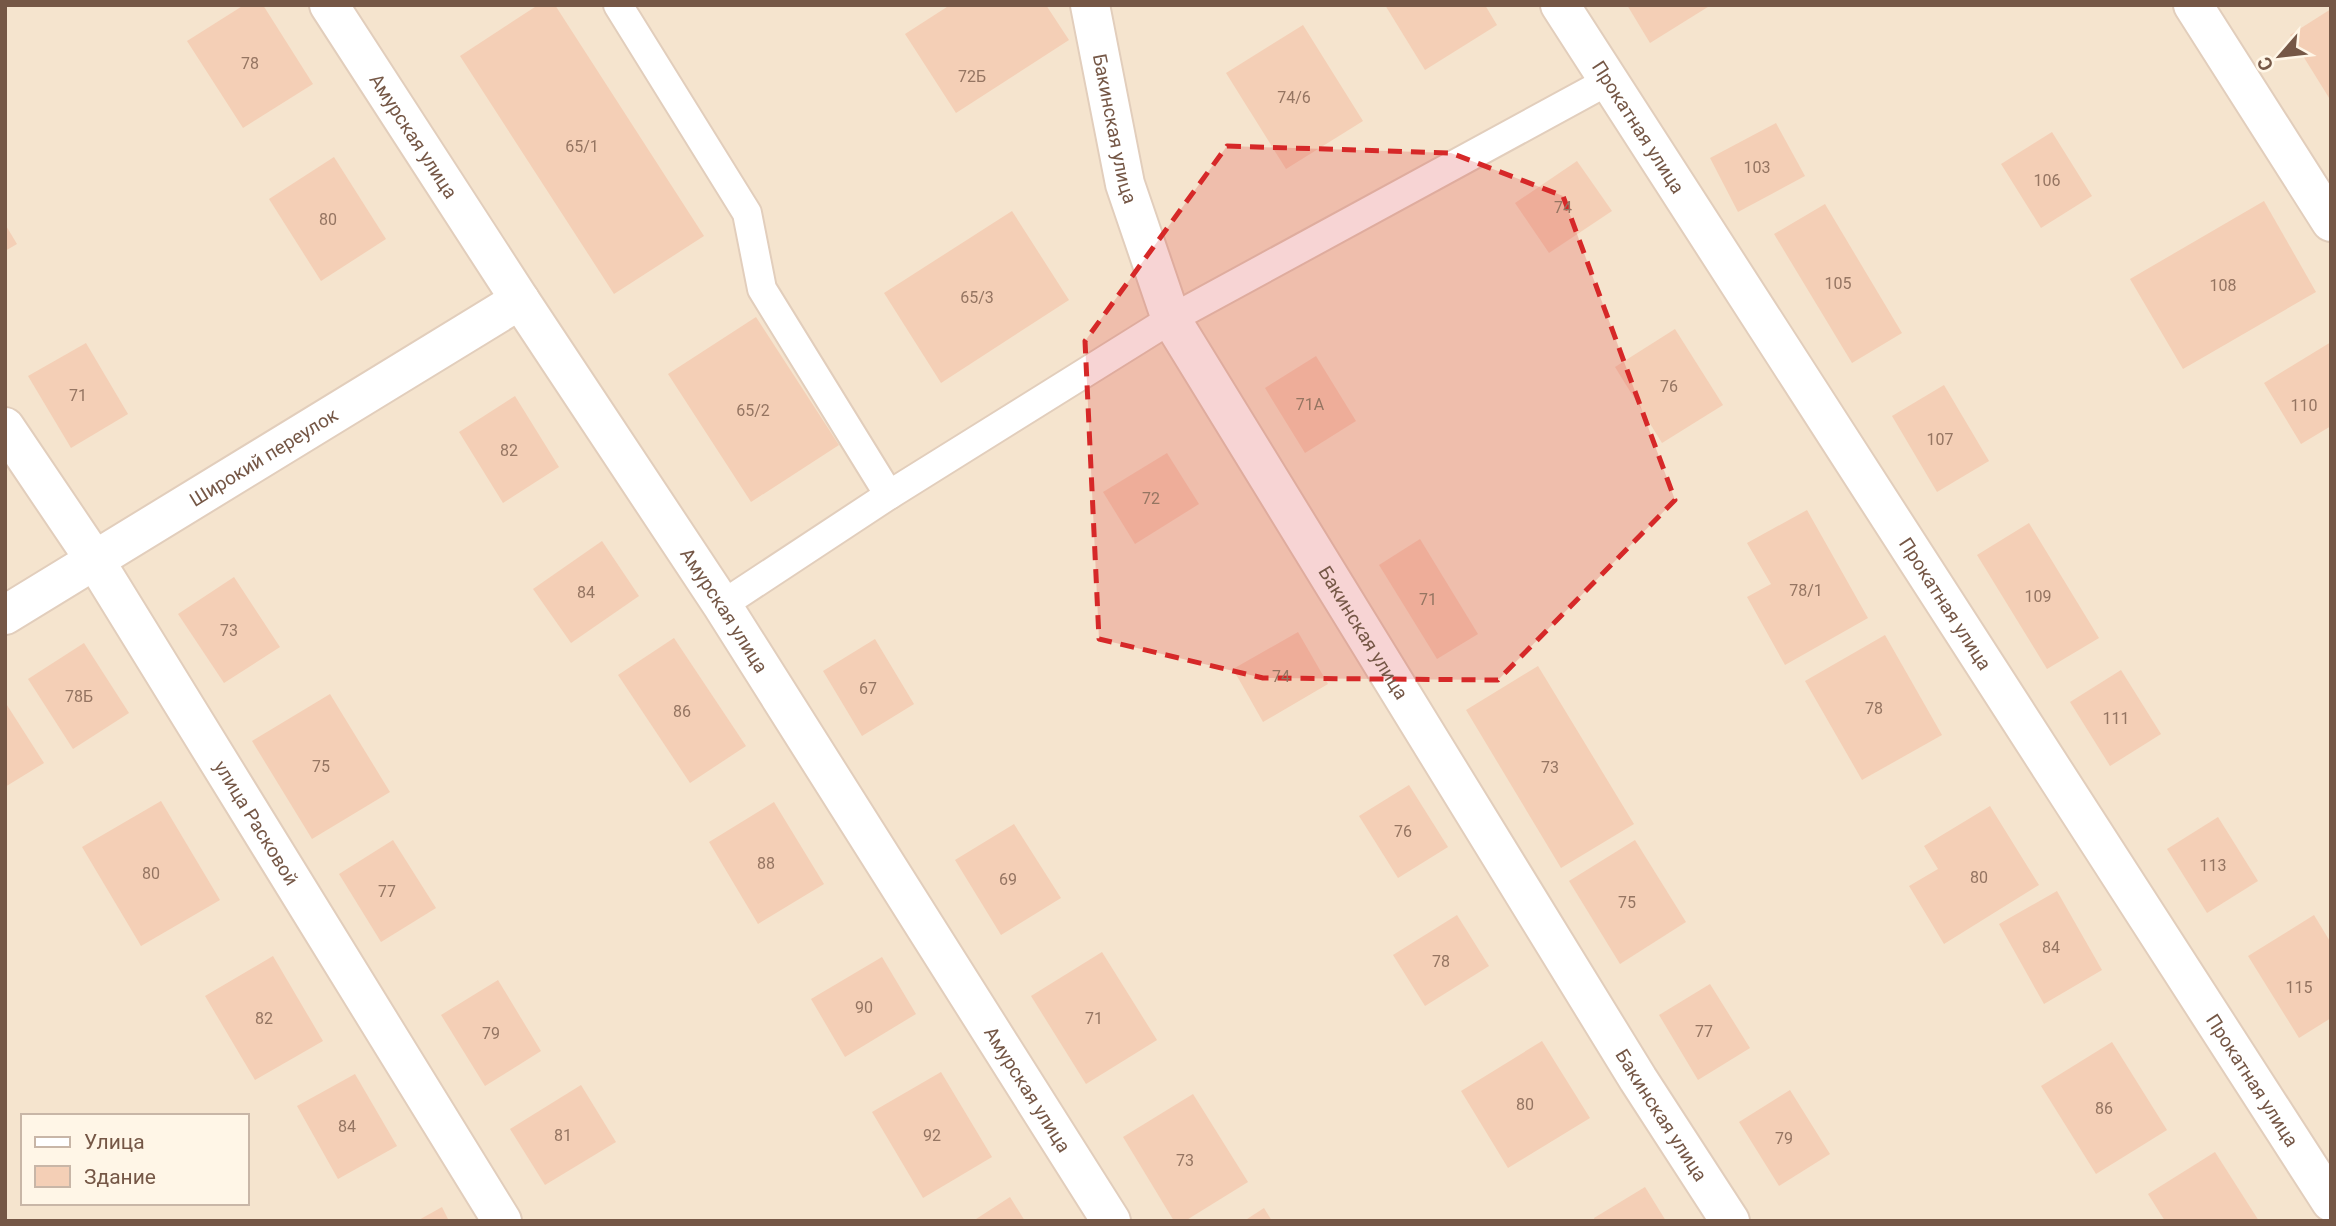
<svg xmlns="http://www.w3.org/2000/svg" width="2336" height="1226" viewBox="0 0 2336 1226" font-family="Roboto,sans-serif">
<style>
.residential{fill:#f5e4ce;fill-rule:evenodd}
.building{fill:#f4cfb6}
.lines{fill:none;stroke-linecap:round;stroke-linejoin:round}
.lane-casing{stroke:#e2cebc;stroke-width:32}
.street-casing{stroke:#e2cebc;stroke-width:42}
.lane{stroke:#fff;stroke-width:28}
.street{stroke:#fff;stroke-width:38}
.marked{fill:#d62828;fill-opacity:0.2;stroke:#d62828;stroke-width:5;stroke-dasharray:14 9;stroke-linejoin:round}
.labels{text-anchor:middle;stroke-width:6;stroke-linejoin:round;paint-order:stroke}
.number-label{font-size:16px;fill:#957562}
.street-label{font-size:19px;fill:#755746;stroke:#fff6e7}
</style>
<rect width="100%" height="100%" fill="#fdf2e0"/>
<path class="residential" d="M5,5h2326v1216h-2326zM23,1116h224v87h-224z"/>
<g class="building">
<path d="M244,5h19l50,79 -70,44 -56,-87z"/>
<path d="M538,5h17l149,231 -90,58 -154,-238z"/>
<path d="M950,5h96l23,35 -113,73 -51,-79z"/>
<path d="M1385,5h100l12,20 -72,45z"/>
<path d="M1627,5h84l-61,38z"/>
<path d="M2331,9v92l-41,-66z"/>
<path d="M1303,25l60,96 -77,48 -60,-96z"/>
<path d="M1776,123l29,53 -67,36 -28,-54z"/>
<path d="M2052,132l40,64 -51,32 -40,-64z"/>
<path d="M334,157l52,82 -65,42 -52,-82z"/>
<path d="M1577,161l35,50 -63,42 -34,-50z"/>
<path d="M2264,201l52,91 -133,77 -53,-90z"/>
<path d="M1825,204l77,129 -50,30 -78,-129z"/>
<path d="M1012,211l57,89 -128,83 -57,-90z"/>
<path d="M5,224l12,20 -12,7z"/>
<path d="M756,317l83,128 -88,57 -83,-128z"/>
<path d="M1675,329l48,76 -61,38 -47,-76z"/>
<path d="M2331,342v84l-30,18 -37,-61z"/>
<path d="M86,343l42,71 -57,34 -43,-72z"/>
<path d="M1316,356l40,65 -51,32 -40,-65z"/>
<path d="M1944,385l45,76 -52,31 -45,-76z"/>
<path d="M515,396l44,71 -56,36 -44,-71z"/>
<path d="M1167,453l32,51 -64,40 -32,-52z"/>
<path d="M1807,510l61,108 -83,47 -38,-68 24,-13 -24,-41z"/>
<path d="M2029,523l70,115 -52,31 -70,-114z"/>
<path d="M1420,539l58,95 -41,25 -58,-94z"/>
<path d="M602,541l37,55 -68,47 -38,-54z"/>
<path d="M234,577l46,70 -56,36 -46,-69z"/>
<path d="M1298,632l30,52 -65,38 -30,-53z"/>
<path d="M1885,635l57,100 -80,45 -57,-99z"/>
<path d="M674,638l72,108 -56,37 -72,-108z"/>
<path d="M875,639l39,65 -52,32 -39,-65z"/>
<path d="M84,643l45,70 -56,36 -45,-70z"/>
<path d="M1538,666l96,158 -73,44 -95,-158z"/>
<path d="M2121,670l40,64 -51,32 -40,-64z"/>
<path d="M330,694l60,98 -78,47 -60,-98z"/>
<path d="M5,702l39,61 -39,24z"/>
<path d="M1409,785l39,62 -50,31 -39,-62z"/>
<path d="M161,801l59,99 -79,46 -59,-99z"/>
<path d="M774,802l50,82 -66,40 -49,-82z"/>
<path d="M1990,806l49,79 -95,59 -35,-58 29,-17 -14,-23z"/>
<path d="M2218,817l40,64 -51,32 -40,-64z"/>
<path d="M1014,824l47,74 -60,37 -46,-75z"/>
<path d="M393,840l43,68 -55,34 -42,-68z"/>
<path d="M1635,840l51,82 -66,42 -51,-83z"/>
<path d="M2057,891l45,79 -58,34 -45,-80z"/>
<path d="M1457,915l32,51 -64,40 -32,-51z"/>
<path d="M2314,915l17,28v75l-32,20 -51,-82z"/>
<path d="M1102,952l55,88 -71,44 -55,-88z"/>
<path d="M273,956l50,85 -68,39 -50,-84z"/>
<path d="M882,957l34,57 -71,43 -34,-58z"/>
<path d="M498,980l43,71 -56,35 -44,-71z"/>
<path d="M1710,984l40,64 -52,32 -39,-65z"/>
<path d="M1542,1041l48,77 -82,50 -47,-77z"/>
<path d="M2112,1042l55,88 -71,44 -55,-88z"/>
<path d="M941,1072l51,85 -69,41 -51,-86z"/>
<path d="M355,1074l42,72 -59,33 -41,-73z"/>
<path d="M581,1085l35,57 -71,43 -35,-56z"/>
<path d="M1790,1090l40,64 -51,32 -40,-64z"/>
<path d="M1193,1094l55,88 -63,39h-11l-51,-84z"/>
<path d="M2215,1152l44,69h-94l-17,-27z"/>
<path d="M1645,1187l21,34h-71l-1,-3z"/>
<path d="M1010,1197l15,24h-52z"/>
<path d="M442,1207l7,14h-32z"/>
<path d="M1264,1208l8,13h-28z"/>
</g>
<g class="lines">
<g class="lane-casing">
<g id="lane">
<path d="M618,5l129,208 15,76 127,206"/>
<path d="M722,605l167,-110 282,-176 437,-238"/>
</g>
</g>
<g class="street-casing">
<g id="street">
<path id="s1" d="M329,5l191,295 202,305 389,616"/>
<path id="s2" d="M1090,5l35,179 46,135 467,760 92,142"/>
<path id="s3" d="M1560,5l771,1197"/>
<path d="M2193,5l138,217"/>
<path id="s4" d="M5,427l89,132 408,662"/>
<path id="s5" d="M5,615l515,-315"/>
</g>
</g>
<use href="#lane" class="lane"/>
<use href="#street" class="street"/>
</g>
<path class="marked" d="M1227,146l224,7 112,43 112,304 -177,180 -235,-2 -164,-39 -14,-298z"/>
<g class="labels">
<g class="number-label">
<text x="250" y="69">78</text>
<text x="972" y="82">72Б</text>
<text x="1294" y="103">74/6</text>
<text x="582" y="152">65/1</text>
<text x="1757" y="173">103</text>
<text x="2047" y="186">106</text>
<text x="1563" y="213">74</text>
<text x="328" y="225">80</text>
<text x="1838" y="289">105</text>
<text x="2223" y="291">108</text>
<text x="977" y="303">65/3</text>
<text x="1669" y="392">76</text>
<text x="78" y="401">71</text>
<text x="1310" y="410">71А</text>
<text x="2304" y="411">110</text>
<text x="753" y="416">65/2</text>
<text x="1940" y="445">107</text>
<text x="509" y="456">82</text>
<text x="1151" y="504">72</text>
<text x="1806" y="596">78/1</text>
<text x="586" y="598">84</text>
<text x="2038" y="602">109</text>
<text x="1428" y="605">71</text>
<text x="229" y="636">73</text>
<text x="1281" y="682">74</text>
<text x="868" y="694">67</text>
<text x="79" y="702">78Б</text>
<text x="1874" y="714">78</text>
<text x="682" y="717">86</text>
<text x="2116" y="724">111</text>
<text x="321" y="772">75</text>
<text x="1550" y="773">73</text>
<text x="1403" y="837">76</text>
<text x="766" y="869">88</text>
<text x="2213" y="871">113</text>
<text x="151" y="879">80</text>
<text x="1979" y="883">80</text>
<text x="1008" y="885">69</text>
<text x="387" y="897">77</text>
<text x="1627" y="908">75</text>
<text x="2051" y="953">84</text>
<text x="1441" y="967">78</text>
<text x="2299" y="993">115</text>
<text x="864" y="1013">90</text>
<text x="264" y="1024">82</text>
<text x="1094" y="1024">71</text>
<text x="1704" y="1037">77</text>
<text x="491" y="1039">79</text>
<text x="1525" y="1110">80</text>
<text x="2104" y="1114">86</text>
<text x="347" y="1132">84</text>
<text x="563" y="1141">81</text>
<text x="932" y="1141">92</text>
<text x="1784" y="1144">79</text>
<text x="1185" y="1166">73</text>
</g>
<g class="street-label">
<text dy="7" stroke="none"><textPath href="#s3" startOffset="145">Прокатная улица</textPath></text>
<text dy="7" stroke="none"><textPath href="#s2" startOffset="126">Бакинская улица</textPath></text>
<text dy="7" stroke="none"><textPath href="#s1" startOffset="156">Амурская улица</textPath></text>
<text dy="7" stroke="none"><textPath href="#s5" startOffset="303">Широкий переулок</textPath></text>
<text dy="7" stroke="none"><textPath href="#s3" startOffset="712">Прокатная улица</textPath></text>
<text dy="7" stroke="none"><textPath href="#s1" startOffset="723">Амурская улица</textPath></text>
<text dy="7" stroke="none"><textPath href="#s2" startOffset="693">Бакинская улица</textPath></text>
<text dy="7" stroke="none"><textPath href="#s4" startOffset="469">улица Расковой</textPath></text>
<text dy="7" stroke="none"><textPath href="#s3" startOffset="1279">Прокатная улица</textPath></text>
<text dy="7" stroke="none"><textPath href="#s1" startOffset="1290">Амурская улица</textPath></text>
<text dy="7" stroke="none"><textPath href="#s2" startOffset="1260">Бакинская улица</textPath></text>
</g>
</g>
<rect width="2336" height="1226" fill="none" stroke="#755746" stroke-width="14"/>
<rect x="21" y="1114" width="228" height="91" fill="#fff6e7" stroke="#c8b6a7" stroke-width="2"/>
<rect x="35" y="1137" width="35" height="10" fill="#ffffff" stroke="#c8b6a7" stroke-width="2"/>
<text x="84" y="1149" font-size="21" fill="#755746">Улица</text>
<rect x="35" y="1166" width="35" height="21" fill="#f4cfb6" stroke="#c8b6a7" stroke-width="2"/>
<text x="84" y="1184" font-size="21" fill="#755746">Здание</text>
<g transform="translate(2280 56) rotate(242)" stroke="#fff6e7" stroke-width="5" paint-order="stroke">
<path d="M0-5L12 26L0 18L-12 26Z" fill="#755746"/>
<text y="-10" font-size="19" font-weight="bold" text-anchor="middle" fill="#755746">С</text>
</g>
</svg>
